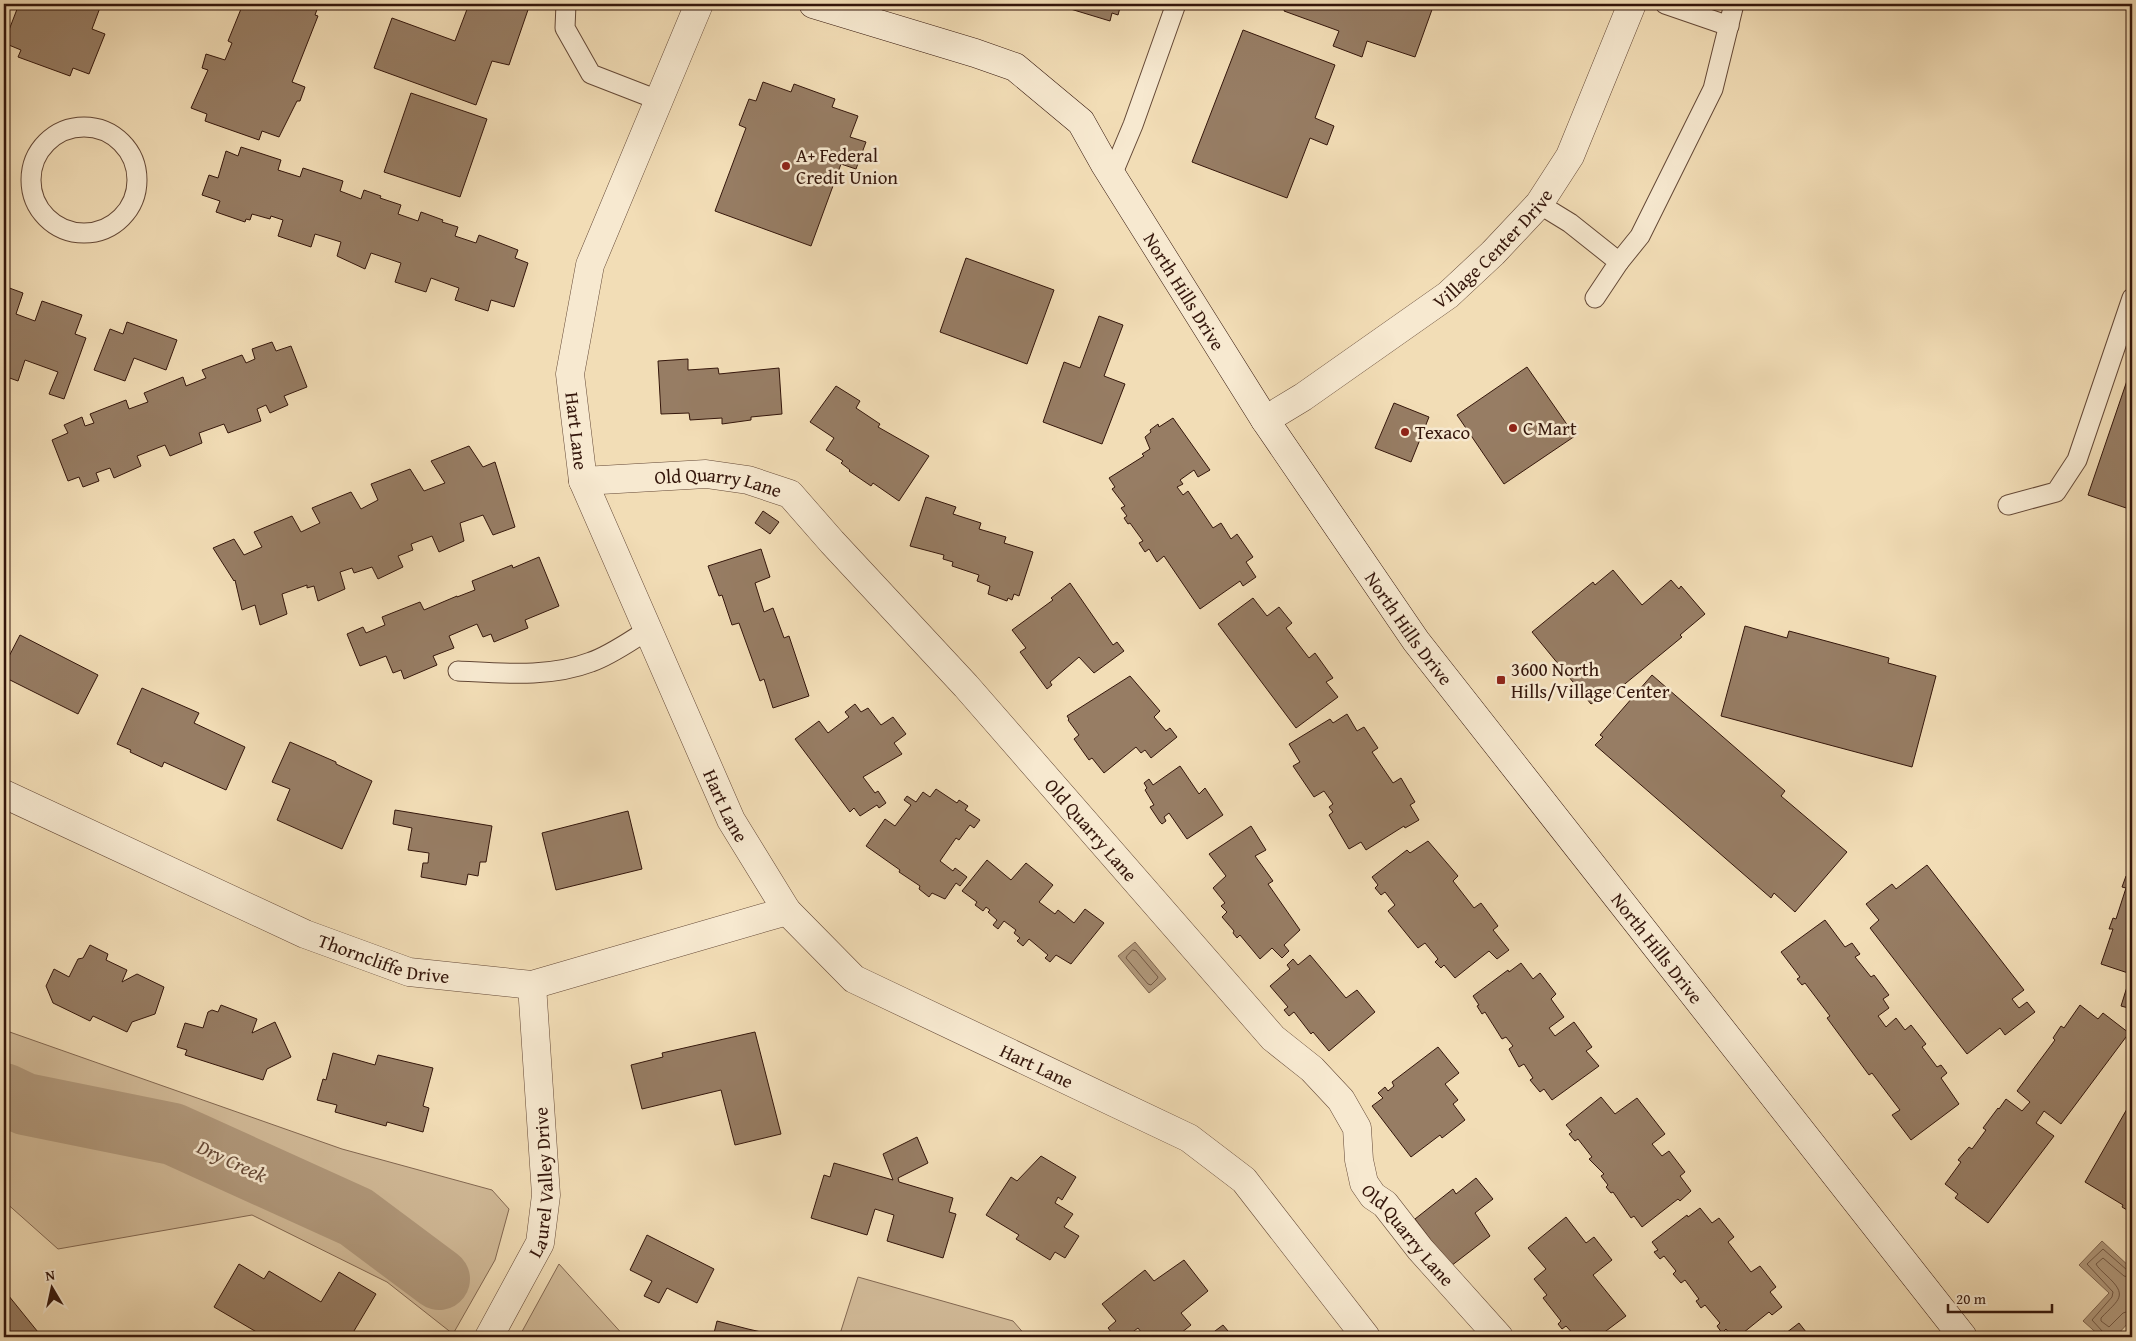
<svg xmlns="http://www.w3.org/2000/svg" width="2136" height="1341" viewBox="0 0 2136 1341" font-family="'Gentium Book Plus',serif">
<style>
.green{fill:#d2bb99;stroke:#836852}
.water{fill:#b1997c;stroke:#7f654f}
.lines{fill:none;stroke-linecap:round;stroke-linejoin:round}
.shore{stroke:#725844;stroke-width:1}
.river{stroke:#b1997c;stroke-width:62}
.building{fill:#977d64;stroke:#34160b}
.lane-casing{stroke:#644836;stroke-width:21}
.street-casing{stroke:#644836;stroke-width:29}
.secondary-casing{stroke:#34160b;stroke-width:29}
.lane{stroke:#f7e9d0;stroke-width:19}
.street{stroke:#f7e9d0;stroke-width:28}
.secondary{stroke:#f7e9d0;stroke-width:28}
.poi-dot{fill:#8f2418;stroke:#f7e9d0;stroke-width:2}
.labels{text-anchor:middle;stroke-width:5;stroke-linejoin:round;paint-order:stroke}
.poi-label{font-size:19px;fill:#34160b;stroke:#f7e9d0;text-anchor:start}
.street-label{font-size:19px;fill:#34160b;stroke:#f7e9d0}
.water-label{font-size:20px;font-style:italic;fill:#664a38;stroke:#f7e9d0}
</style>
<rect width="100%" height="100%" fill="#f2ddb6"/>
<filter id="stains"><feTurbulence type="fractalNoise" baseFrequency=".004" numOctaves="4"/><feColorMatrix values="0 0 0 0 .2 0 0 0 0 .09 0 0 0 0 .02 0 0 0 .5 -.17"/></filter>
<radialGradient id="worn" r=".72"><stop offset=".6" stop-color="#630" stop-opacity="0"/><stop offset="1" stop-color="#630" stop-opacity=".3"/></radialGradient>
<g class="green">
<path d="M4,1030l338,119 150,41 17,19 -14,51 -42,74 -66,-52 -135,-67 -194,34 -54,-48z"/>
<path d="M559,1264l66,73h-106z"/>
<path d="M858,1277l155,44 14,16h-188z"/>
</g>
<g class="water">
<path d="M1135,942l31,37 -17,14 -31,-37z"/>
<path d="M2102,1241l30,28v32l-2,2 2,2v14l-17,18h-14l-18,-16 26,-28 -30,-28z"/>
</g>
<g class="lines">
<g class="shore">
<path d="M1133,950l3,1 22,26 -1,2 -6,6 -3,-1 -22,-26 1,-2z"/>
<path d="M2132,1278l-8,-2 -21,-18 -7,6c2,4 6,7 10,11 23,21 13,24 -5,43v3l8,6 14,-14 9,-3"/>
<path d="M2104,1337l-1,-5 -11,-12 20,-23 1,-5 -26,-28 16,-15 24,21 5,2"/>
</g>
<path class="river" d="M4,1094l21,10 148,30 183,83 83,62"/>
</g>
<g class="building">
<path d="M19,4h85l-3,1 -9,24 13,5 -16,40 -16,-6 -3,8 -52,-19 3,-7 -17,-7z"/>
<path d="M243,4h76l-4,11 3,1 -26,66 13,5 -5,14h-3l-18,36 -17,-6 -3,9 -54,-19 2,-7 -16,-6 17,-38 -6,-2 4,-14 19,6 7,-17 -4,-2z"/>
<path d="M469,4h61l-21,61 -17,-4 -16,44 -102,-37 18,-50 63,23z"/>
<path d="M1054,4h67l-3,11 -6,-2 -2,8z"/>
<path d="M1286,4h148l-19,53 -48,-16 -5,16 -29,-11 6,-15 -55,-20z"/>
<path d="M1243,30l92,35 -20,53 19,8 -7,19 -17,-7 -23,60 -95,-36z"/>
<path d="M763,82l28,10 3,-8 41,15 -3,8 26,9 -8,21 16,5 -10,27 -15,-5 -30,82 -96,-35 31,-83 -7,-3 10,-26 7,2z"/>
<path d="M411,93l76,26 -27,78 -76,-25z"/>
<path d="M241,147l40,13 -3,10 22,7 3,-9 40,13 -3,10 21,8 3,-9 17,6 -1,2 21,7 -3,9 20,7 3,-9 22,8 -1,2 16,5 -3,9 21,7 3,-8 39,15 -3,8 13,5 -14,44 -23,-7 -3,11 -33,-11 4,-12 -28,-10 -5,14 -31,-10 6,-19 -30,-10 -6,16 -28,-13 4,-14 -26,-8 -4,13 -33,-11 5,-16 -12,-4 -1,3 -18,-5 -2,6 -4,-1 -1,3 -29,-10 4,-11 -18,-6 7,-20 9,3 8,-27 12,5z"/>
<path d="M966,258l88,32 -27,74 -87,-32z"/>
<path d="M4,286l19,7 -7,21 19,7 7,-20 40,14 -7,19 11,4 -22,61 -15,-5 9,-22 -33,-12 -7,21 -14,-5z"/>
<path d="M1099,316l24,9 -19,51 21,8 -23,60 -59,-22 21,-60 16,6z"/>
<path d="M127,322l50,18 -11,30 -32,-12 -9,23 -31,-11 16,-41 13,5z"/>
<path d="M272,342l4,9 15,-5 16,41 -23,9 4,9 -18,8 -4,-8 -9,4 4,12 -33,12 -4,-9 -25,9 3,10 -32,13 -5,-11 -28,11 4,10 -27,12 -4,-10 -14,5 3,8 -16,6 -4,-10 -11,4 -16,-41 16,-7 -4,-8 18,-8 3,9 9,-3 -4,-9 36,-14 3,9 19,-7 -4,-9 39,-16 3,9 20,-8 -4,-8 40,-15 4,8 9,-4 -3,-10z"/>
<path d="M688,359v11l30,-2 1,6 60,-6 3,46 -31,3v3l-29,4v-6l-32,2 -1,-7 -28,1 -3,-53z"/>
<path d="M2132,366v144l-44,-15z"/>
<path d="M1527,367l48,69 -71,48 -47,-69z"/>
<path d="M836,386l24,15 -4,7 24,16 -2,3 51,29 -30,45 -26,-18 -2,3 -22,-15 1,-1 -9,-7 2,-2 -17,-11 8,-12 -24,-16z"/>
<path d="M1394,403l35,14 -18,45 -36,-14z"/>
<path d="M1173,418l37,52 -12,7 -4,-7 -14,10 3,4 -6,3 6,8 5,-4 25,37 8,-5 10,16 6,-5 16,23 -7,5 10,15 -13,9 -3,-5 -40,28 -36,-53 -7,6 -8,-13 -4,3 -6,-9 4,-2 -13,-18 -2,1 -4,-6 3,-2 -6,-8 4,-2 -13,-17 3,-2 -6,-9 35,-22 -2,-2 8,-5 -5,-12 6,-5 -1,-2 8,-6 1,3z"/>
<path d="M469,446l14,21 12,-5 20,65 -22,8 -10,-20 -23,8 4,18 -25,11 -7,-16 -21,8 2,6 -15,6 5,11 -25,12 -6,-12 -18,6 -2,-5 -12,4 5,17 -27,12 -4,-15 -7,2v-3l-25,9 5,20 -27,11 -5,-20 -13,5 -7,-30 -1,1 -21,-33 21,-9 10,16 18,-8 -8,-15 38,-16 9,16 19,-9 -8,-15 39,-16 10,17 17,-9 -7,-16 39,-15 14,22 21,-8 -14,-22z"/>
<path d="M926,497l30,10 -3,7 28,9 -2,6 27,8 -2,6 29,9 -14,44 -5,-2 -2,6 -4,-2 -1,3 -19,-7 2,-8 -13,-5 2,-6 -27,-9 1,-4 -10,-3 1,-4 -34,-9z"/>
<path d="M763,511l16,11 -9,12 -15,-11z"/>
<path d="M761,549l9,28 -15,6 9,29 9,-4 11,30 5,-2 20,60 -36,12 -9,-29 -4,2 -21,-58 -7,2 -10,-30 -3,1 -11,-30z"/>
<path d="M539,557l20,49 -34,14 3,8 -34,14 -3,-8 -8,3 -6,-13 -28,12 5,12 -21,8 4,9 -33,14 -3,-9 -8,3 -7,-17 -26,10 -13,-32 16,-7 3,6 19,-8 -3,-8 38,-15 4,8 33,-14v1l18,-7 -3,-9 40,-16 1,3z"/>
<path d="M1613,570l29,35 29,-25 8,9 2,-3 24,28 -25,21 2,2 -73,60 -3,-4 -15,11 -59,-72 61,-50 2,3z"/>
<path d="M1070,583l43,62 4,-3 7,9 -30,22 -15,-16 -29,25 2,3 -5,4 -27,-37 6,-4 -14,-18 41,-30 -2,-2z"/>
<path d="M1253,598l14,18 12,-9 13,16 -6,5 23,30 6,-5 18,25 -7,4 12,15 -42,31 -78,-104z"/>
<path d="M1745,626l42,12 2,-7 100,27 -1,5 48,13 -24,91 -191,-51z"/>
<path d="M20,635l78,40 -20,39 -74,-37v-11z"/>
<path d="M1652,675l133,116 -4,5 66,56 -52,60 -21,-19 -3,5 -176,-153 8,-8 -3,-2z"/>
<path d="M1130,676l30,35 -6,6 12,14 4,-3 7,9 -26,21 -6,-8 -4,3 -5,-6 -32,26 -12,-15 -3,2 -15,-21 5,-4 -11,-15 1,-1 -2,-3z"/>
<path d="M142,688l57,25 -5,10 51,24 -19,43 -62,-28 -2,5 -32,-15 1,-2 -14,-6z"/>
<path d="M855,704l6,8 7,-4 13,17 12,-8 13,17 -12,9 8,11 -39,23 12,16 3,-2 8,12 -7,5 -2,-3 -17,11 -6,-8 -4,4 -55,-73 24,-18 9,12 21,-16 -4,-5z"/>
<path d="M1347,714l10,17 7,-4 14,21 -6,4 21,31 8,-5 14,24 -5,3 9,15 -14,8 -1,-2 -38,24 -5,-8 -12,7 -20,-34 4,-3 -4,-5 4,-3 -9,-13 -10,6 -21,-31 7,-4 -11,-18 41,-25 3,4z"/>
<path d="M290,742l46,20v2l36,17 -30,68 -65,-29 13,-31 -18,-7z"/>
<path d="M1180,766l19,28 6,-6 18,27 -36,24 -18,-26 -5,4 2,4 -4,3 -2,-2 -10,-15 4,-2 -9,-15 2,-2 -3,-5 5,-4 4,6z"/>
<path d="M936,789l21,14 2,-3 9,6 -3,4 15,10 -6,8 -4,-3 -11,15 -3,-2 -16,23 13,10 2,-3 12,9 -7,9 -4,-3 -11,16 -13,-6 -3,4 -10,-8 1,-3 -21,-14 1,-2 -34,-24 19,-27 10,7 16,-21 -7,-5 3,-4 9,6 7,-10 7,5z"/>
<path d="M395,810l97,16 -6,36h-6l-2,14 -10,-2 -2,11 -45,-8 2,-14h5l1,-10 -21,-3 4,-22 -19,-4z"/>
<path d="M628,811l14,58 -86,21 -14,-57z"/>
<path d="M1251,826l15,24 -11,6 18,25 -5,3 32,46 -16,15 5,6 -7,7 -10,-10 -12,11 -20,-24 -3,3 -4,-5 1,-2 -12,-14 5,-5 -6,-6 4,-3 -12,-15 13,-12 -17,-22z"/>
<path d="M1428,841l30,35 -5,5 21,27 7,-5 17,23 -5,4 16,20 -12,9 -8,-8 -34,27 -11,-13 -3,3 -6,-6 3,-3 -13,-16 -7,5 -30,-37 7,-6 -10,-13 -4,3 -6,-7 3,-3 -6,-8 35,-27 3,3z"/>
<path d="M987,860l24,20 15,-17 27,22 -14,17 16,12 3,-4 16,13 11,-14 19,14 -33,41 -15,-9 -6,7 -5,-4 3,-3 -19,-16 -6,7 -6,-5 3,-3 -6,-5 2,-3 -12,-9 -6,8 -5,-4 4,-5 -9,-8 2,-2 -4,-3 -3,4 -8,-6 2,-3 -15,-11z"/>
<path d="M1927,865l97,125 -12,9 7,9 8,-6 8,10 -30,23 -5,-7 -33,26 -97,-126 9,-8 -13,-16 26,-20 4,5z"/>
<path d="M2132,869v140l-11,-3 10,-32 -30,-10 12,-35h-4l4,-11 3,1 10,-31 -4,-1 4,-11 3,1z"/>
<path d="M1825,920l20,27 7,-4 8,11 -5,3 16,20 3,-2 15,20 -6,4 6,9 -11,8 8,11 10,-9 9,12 6,-5 15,19 -4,3 15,20 4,-2 6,8 -6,5 18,26 -48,36 -19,-25 8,-5 -28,-37 -3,2 -42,-57 3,-2 -25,-33 -3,2 -5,-6 3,-2 -19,-25z"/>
<path d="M90,945l18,9 -2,6 21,10 -5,12 15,-8 27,13 -9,27 -23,8 -5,10 -34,-16 -3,5 -37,-18 -7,-17 8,-17 15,8 9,-18 5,-1z"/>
<path d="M1310,955l36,43 11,-8 18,22 -46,39 -16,-19 -2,2 -17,-22 -5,4 -5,-6 4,-3 -18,-21 20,-17 -3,-4 6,-6 5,6z"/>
<path d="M1521,963l12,16 7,-6 16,21 -5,5 13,18 -15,11 6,8 19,-14 18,25 -6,4 13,15 -47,34 -8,-11 -4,3 -10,-12 3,-2 -9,-14 -5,3 -10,-18 4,-3 -7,-9 -4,2 -17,-27 -3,2 -5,-8 2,-1 -6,-9 35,-26 1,2z"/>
<path d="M221,1005l36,14 -5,14 23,-11 16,35 -24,12 -4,11 -78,-25 2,-5 -10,-3 8,-24 18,5 5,-16 4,-2 6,2z"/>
<path d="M2080,1005l18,14 5,-6 26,20 -68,91 -17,-13 -8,12 18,13 -66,87 -33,-25 3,-4 -13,-10 16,-22 -3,-2 11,-13 3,2 14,-19 -3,-2 15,-20 1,1 7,-10 16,12 8,-9 -13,-11 38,-51 -2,-2 8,-12 3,2z"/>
<path d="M755,1032l26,102 -46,11 -14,-55 -79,19 -11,-44 32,-8 -1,-4z"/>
<path d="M1438,1047l21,26 -14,11 13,16 -5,4 12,16 -23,18 -2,-3 -29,22 -39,-51 11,-8 -5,-5 7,-6 3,4 6,-5 -2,-4z"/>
<path d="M333,1053l42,12 3,-10 55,13 -10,38 6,2 -6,24 -36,-10 -1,4 -51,-14 2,-7 -20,-5 6,-21 3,1z"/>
<path d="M1601,1097l14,17 22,-16 28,36 -13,10 10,12 7,-5 16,21 -5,4 11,15 -11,10 -2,-2 -36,28 -8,-11 -3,2 -18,-26 -2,1 -5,-6 2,-2 -7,-9 3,-2 -15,-15 3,-2 -14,-18 -3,2 -6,-7 3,-2 -6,-7z"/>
<path d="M2131,1102h1v111l-10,-6 1,-2 -38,-23z"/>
<path d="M917,1137l11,26 -30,15 1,4 54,16 -4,14 7,2 -13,44 -56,-17 7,-26 -19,-6 -8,26 -56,-17 13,-43 6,2 4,-14 59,17 -10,-26z"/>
<path d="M1041,1156l35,21 -14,23 -4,-3 -3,6 18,11 -9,13 15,9 -14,22 -10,-6 -5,8 -34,-21 3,-4 -33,-20 25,-38 6,4z"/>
<path d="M1476,1178l17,21 -18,14 15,23 -39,30 -21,-20 3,-3 -18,-24 38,-30 3,5z"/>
<path d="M1700,1208l12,15 7,-5 15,19 -6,5 23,30 9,-6 16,21 -6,5 12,15 -10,8 -3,-3 -31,25h-6l-6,-8 -4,4 -5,-7 3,-3 -15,-18 -4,3 -5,-7 3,-2 -14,-19 -4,3 -8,-9 3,-3 -12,-15 -4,3 -6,-7 4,-2 -6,-8 35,-27 1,2z"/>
<path d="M1566,1217l20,26 8,-6 18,23 -19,15 33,41 -28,21h-22l-10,-11 -4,3 -4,-5 3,-3 -18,-23 4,-3 -13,-16 12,-10 -18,-21z"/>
<path d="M647,1235l67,34 -17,34 -30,-15 -8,15 -15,-7 8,-15 -22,-11z"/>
<path d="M1184,1260l24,31 -27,22 10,12 -15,12h-31l-7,-9 -12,9h-11l-7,-9 8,-7 -14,-17 43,-34 9,11z"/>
<path d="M239,1264l25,15 5,-8 52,31 18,-30 37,22 -25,42 2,1h-88l-51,-30z"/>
<path d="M4,1290l38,47h-38z"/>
<path d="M717,1321l31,8 35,8h-70z"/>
<path d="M1799,1323l11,14h-32l7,-6 1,2z"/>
<path d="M1223,1325l10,12h-26z"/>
</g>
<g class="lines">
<g class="lane-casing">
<g id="lane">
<path d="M566,4l-1,24 26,46 67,26"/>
<path d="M1665,4l64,22"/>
<circle cx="84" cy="180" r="53"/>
<path d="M1112,175l21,-50 43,-121"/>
<path d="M1539,204l31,19 49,39 -24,36"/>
<path d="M1619,262l21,-26 73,-147 21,-85"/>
<path d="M2008,505l48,-13 21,-32 55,-162"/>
<path d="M458,671c44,2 91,7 133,-9 20,-7 39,-21 57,-32"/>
</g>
</g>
<g class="street-casing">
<g id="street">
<path id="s1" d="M699,4l-109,261 -20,109 13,107 148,339 56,91 67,68 335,159 55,42 122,157"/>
<path id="s2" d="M1265,420l38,-23 145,-102 45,-42 46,-49 31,-48 62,-152"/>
<path id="s3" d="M583,481l123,-7 42,6 42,14 42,48 134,144 307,352 39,31 29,31 16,28 2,32 5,23 9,13 12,8 35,45 79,88"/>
<path id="s4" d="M4,794l301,140 104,38 123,13 255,-74"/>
<path id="s5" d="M489,1337l51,-94 6,-48 -14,-210"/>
</g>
</g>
<g class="secondary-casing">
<g id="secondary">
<path id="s6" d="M813,4l162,49 40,14 66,55 23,41 161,257 151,221 547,696"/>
</g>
</g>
<use href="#lane" class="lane"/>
<use href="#street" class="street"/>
<use href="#secondary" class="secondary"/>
</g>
<g class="poi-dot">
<circle cx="786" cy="166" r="5"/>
<circle cx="1513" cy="428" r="5"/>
<circle cx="1405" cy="432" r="5"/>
<rect x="1496" y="675" width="10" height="10" rx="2.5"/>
</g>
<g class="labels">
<g class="poi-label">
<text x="796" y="162">A+ Federal<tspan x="796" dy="22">Credit Union</tspan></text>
<text x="1523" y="435">C Mart</text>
<text x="1415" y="439">Texaco</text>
<text x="1511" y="676">3600 North<tspan x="1511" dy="22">Hills/Village Center</tspan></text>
</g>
<g class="street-label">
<text dy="7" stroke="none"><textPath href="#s2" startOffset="286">Village Center Drive</textPath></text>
<text dy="7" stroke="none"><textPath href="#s6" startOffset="496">North Hills Drive</textPath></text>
<text dy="7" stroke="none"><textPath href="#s1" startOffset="451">Hart Lane</textPath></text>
<text dy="7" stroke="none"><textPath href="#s3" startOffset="136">Old Quarry Lane</textPath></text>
<text dy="7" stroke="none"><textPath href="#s6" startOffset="901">North Hills Drive</textPath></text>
<text dy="7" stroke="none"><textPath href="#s1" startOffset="856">Hart Lane</textPath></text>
<text dy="7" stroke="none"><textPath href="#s3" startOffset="661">Old Quarry Lane</textPath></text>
<text dy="7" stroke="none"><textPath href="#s6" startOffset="1306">North Hills Drive</textPath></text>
<text dy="7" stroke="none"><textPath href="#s4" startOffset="415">Thorncliffe Drive</textPath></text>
<text dy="7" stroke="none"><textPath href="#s1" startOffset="1276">Hart Lane</textPath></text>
<text dy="7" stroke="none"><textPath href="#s5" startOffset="168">Laurel Valley Drive</textPath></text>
<text dy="7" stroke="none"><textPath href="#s3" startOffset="1186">Old Quarry Lane</textPath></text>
</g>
<g class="water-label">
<text transform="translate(232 1161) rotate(25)" y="7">Dry Creek</text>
</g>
</g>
<rect width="2136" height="1341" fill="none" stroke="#f2ddb6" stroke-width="20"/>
<rect x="5" y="5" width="2126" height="1331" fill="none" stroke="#34160b" stroke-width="2.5"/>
<rect x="10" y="10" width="2116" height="1321" fill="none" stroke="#34160b"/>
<g transform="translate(52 1288) rotate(351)" stroke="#f7e9d0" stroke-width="4" paint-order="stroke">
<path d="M0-4L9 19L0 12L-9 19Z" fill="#34160b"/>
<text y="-8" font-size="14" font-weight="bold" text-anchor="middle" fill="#34160b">N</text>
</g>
<path d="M1948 1304v8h104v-8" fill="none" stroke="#34160b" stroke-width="2.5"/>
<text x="1956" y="1304" font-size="15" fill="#34160b" stroke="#f7e9d0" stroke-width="4" paint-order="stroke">20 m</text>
<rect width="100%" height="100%" filter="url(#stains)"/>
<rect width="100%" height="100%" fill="url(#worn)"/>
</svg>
